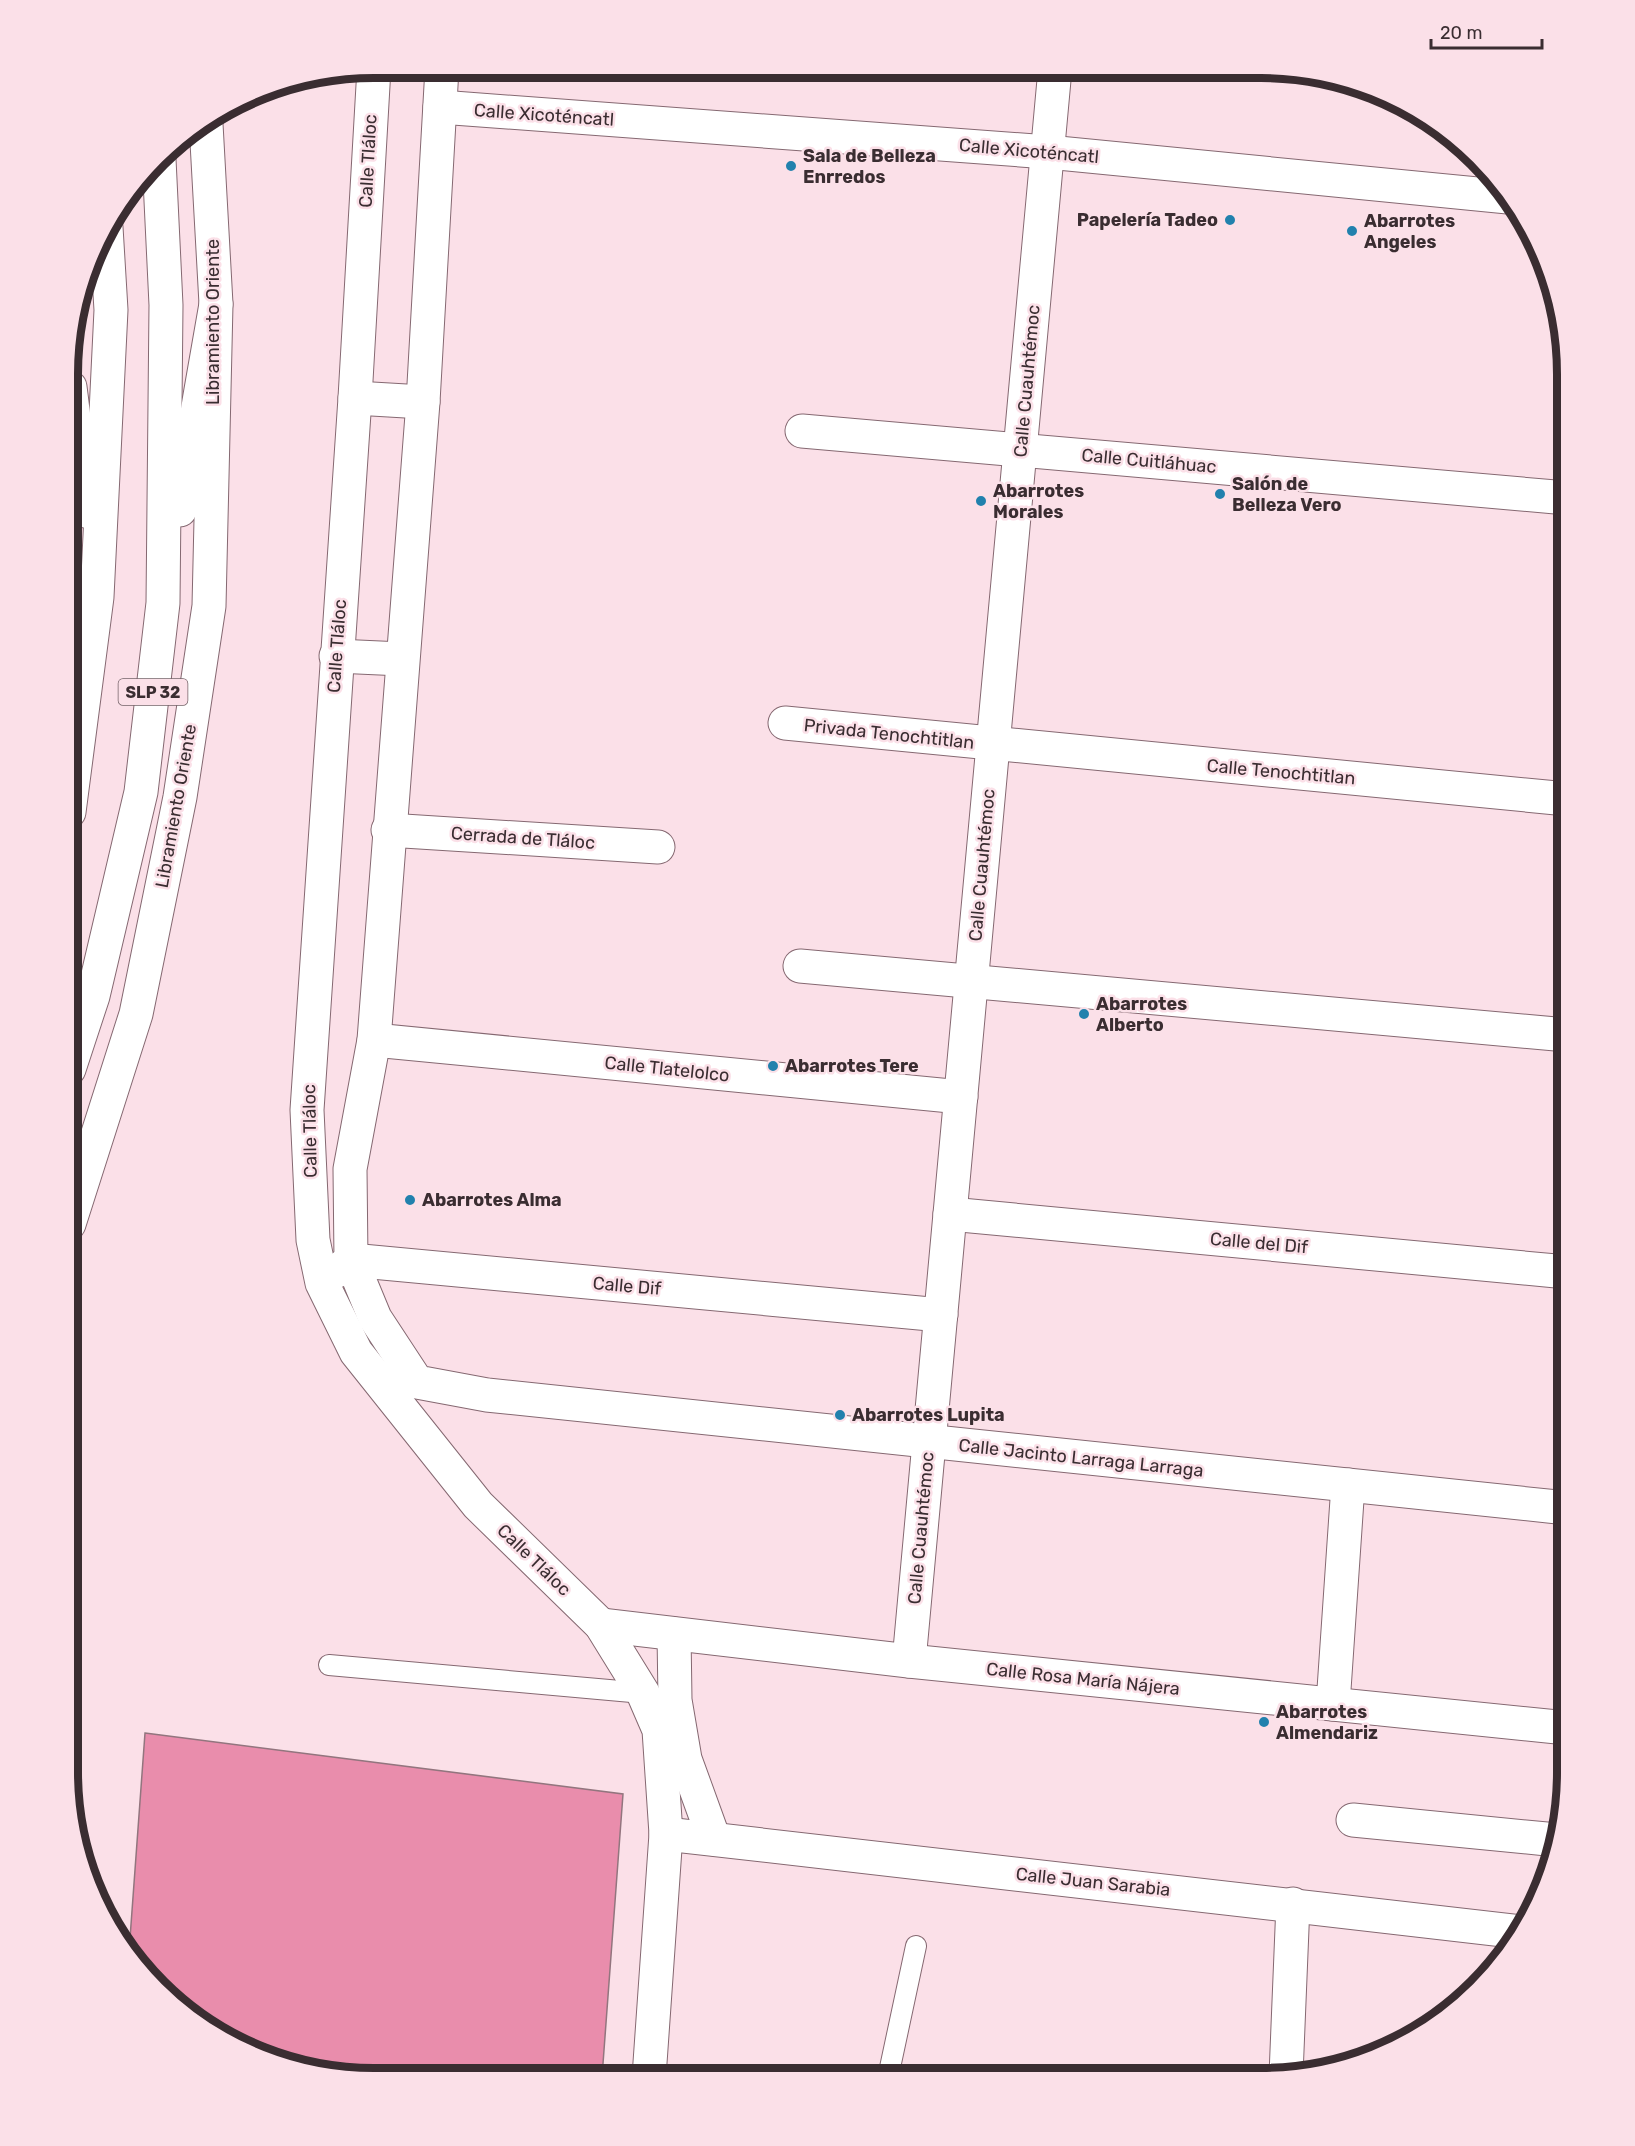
<svg xmlns="http://www.w3.org/2000/svg" width="1635" height="2146" viewBox="0 0 1635 2146" font-family="Rubik,sans-serif">
<style>
.building{fill:#e98dac;stroke:#92757e;stroke-width:1.5}
.lines{fill:none;stroke-linecap:round;stroke-linejoin:round}
.service-casing{stroke:#856871;stroke-width:22}
.minor-casing{stroke:#856871;stroke-width:35}
.tertiary-casing{stroke:#856871;stroke-width:35}
.secondary-casing{stroke:#856871;stroke-width:35}
.trunk-casing{stroke:#856871;stroke-width:35}
.service{stroke:#fff;stroke-width:20}
.minor{stroke:#fff;stroke-width:33}
.tertiary{stroke:#fff;stroke-width:33}
.secondary{stroke:#fff;stroke-width:33}
.trunk{stroke:#fff;stroke-width:33}
.poi-dot{fill:#2181ad;stroke:#fbe0e8;stroke-width:2}
.labels{text-anchor:middle;stroke-width:5;stroke-linejoin:round;paint-order:stroke}
.shield{fill:#fbe0e8;stroke:#746368;stroke-width:1.5}
.shield-label{font-size:16px;font-weight:bold;fill:#3a2d31}
.street-label{font-size:18px;fill:#3a2d31;stroke:#fbe0e8}
.poi-label{font-size:18px;font-weight:bold;fill:#3a2d31;stroke:#fbe0e8;text-anchor:start}
.rim{fill:none;stroke:#3a2d31;stroke-width:8}
</style>
<rect width="100%" height="100%" fill="#fbe0e8"/>
<path class="building" d="M145,1733l478,61 -21,283 -268,-1 -59,-14 -72,-35 -59,-53 -15,-22z"/>
<g class="lines">
<g class="service-casing">
<g id="service">
<path d="M329,1665l314,28"/>
<path d="M888,2077l28,-131"/>
</g>
</g>
<g class="minor-casing">
<g id="minor">
<path d="M442,68l-19,334 -49,638 -24,129 1,91 24,58 42,64 70,13 1080,113"/>
<path d="M440,107l608,45 460,45"/>
<path d="M355,398l68,4"/>
<path d="M802,431l765,67"/>
<path d="M336,656l66,3"/>
<path d="M785,723l782,76"/>
<path d="M388,830l270,17"/>
<path d="M800,966l767,69"/>
<path d="M374,1040l587,57"/>
<path d="M950,1214l617,58"/>
<path d="M337,1271l14,-11 590,55"/>
<path d="M601,1625l308,36 658,67"/>
<path d="M674,1634l1,66 10,59 29,80"/>
<path d="M909,1661l146,-1592"/>
<path d="M1333,1704l15,-219"/>
<path d="M1353,1820l204,20"/>
<path d="M666,1834l855,98"/>
<path d="M1286,2075l7,-171"/>
</g>
</g>
<g class="tertiary-casing">
<path id="tertiary" d="M374,68l-19,330 -48,712 6,130 9,43 34,69 122,153 123,120 42,68 16,37 7,104 -17,243"/>
</g>
<g class="secondary-casing">
<path id="secondary" d="M69,1224l67,-210 44,-217 29,-191 7,-302 -10,-180"/>
</g>
<g class="trunk-casing">
<g id="trunk">
<path d="M70,387l16,124"/>
<path d="M180,510l36,-206"/>
<path d="M69,812l28,-215 14,-287 -5,-83"/>
<path d="M69,1069l24,-73 48,-204 22,-189 3,-298 -7,-146"/>
</g>
</g>
<use href="#service" class="service"/>
<use href="#minor" class="minor"/>
<use href="#tertiary" class="tertiary"/>
<use href="#secondary" class="secondary"/>
<use href="#trunk" class="trunk"/>
</g>
<g class="poi-dot">
<circle cx="791" cy="166" r="6"/>
<circle cx="1230" cy="220" r="6"/>
<circle cx="1352" cy="231" r="6"/>
<circle cx="1220" cy="494" r="6"/>
<circle cx="981" cy="501" r="6"/>
<circle cx="1084" cy="1014" r="6"/>
<circle cx="773" cy="1066" r="6"/>
<circle cx="410" cy="1200" r="6"/>
<circle cx="840" cy="1415" r="6"/>
<circle cx="1264" cy="1722" r="6"/>
</g>
<g class="labels">
<rect class="shield" x="118.5" y="679" width="69" height="26" rx="4.5"/>
<g class="shield-label">
<text x="153" y="698">SLP 32</text>
</g>
<g class="street-label">
<text transform="translate(544 115) rotate(4)" y="6">Calle Xicoténcatl</text>
<text transform="translate(1029 151) rotate(5)" y="6">Calle Xicoténcatl</text>
<text transform="translate(368 161) rotate(-87)" y="6">Calle Tláloc</text>
<text transform="translate(213 322) rotate(-90)" y="6">Libramiento Oriente</text>
<text transform="translate(1027 381) rotate(-85)" y="6">Calle Cuauhtémoc</text>
<text transform="translate(1149 461) rotate(5)" y="6">Calle Cuitláhuac</text>
<text transform="translate(337 646) rotate(-86)" y="6">Calle Tláloc</text>
<text transform="translate(889 734) rotate(6)" y="6">Privada Tenochtitlan</text>
<text transform="translate(1281 772) rotate(5)" y="6">Calle Tenochtitlan</text>
<text transform="translate(176 806) rotate(-80)" y="6">Libramiento Oriente</text>
<text transform="translate(523 838) rotate(4)" y="6">Cerrada de Tláloc</text>
<text transform="translate(982 865) rotate(-85)" y="6">Calle Cuauhtémoc</text>
<text transform="translate(667 1069) rotate(6)" y="6">Calle Tlatelolco</text>
<text transform="translate(310 1131) rotate(-91)" y="6">Calle Tláloc</text>
<text transform="translate(1259 1243) rotate(5)" y="6">Calle del Dif</text>
<text transform="translate(627 1286) rotate(5)" y="6">Calle Dif</text>
<text transform="translate(1081 1458) rotate(6)" y="6">Calle Jacinto Larraga Larraga</text>
<text transform="translate(921 1528) rotate(-85)" y="6">Calle Cuauhtémoc</text>
<text transform="translate(534 1560) rotate(44)" y="6">Calle Tláloc</text>
<text transform="translate(1083 1679) rotate(6)" y="6">Calle Rosa María Nájera</text>
<text transform="translate(1093 1882) rotate(6)" y="6">Calle Juan Sarabia</text>
</g>
<g class="poi-label">
<text x="803" y="162">Sala de Belleza<tspan x="803" dy="21">Enrredos</tspan></text>
<text x="1218" y="226" text-anchor="end">Papelería Tadeo</text>
<text x="1364" y="227">Abarrotes<tspan x="1364" dy="21">Angeles</tspan></text>
<text x="1232" y="490">Salón de<tspan x="1232" dy="21">Belleza Vero</tspan></text>
<text x="993" y="497">Abarrotes<tspan x="993" dy="21">Morales</tspan></text>
<text x="1096" y="1010">Abarrotes<tspan x="1096" dy="21">Alberto</tspan></text>
<text x="785" y="1072">Abarrotes Tere</text>
<text x="422" y="1206">Abarrotes Alma</text>
<text x="852" y="1421">Abarrotes Lupita</text>
<text x="1276" y="1718">Abarrotes<tspan x="1276" dy="21">Almendariz</tspan></text>
</g>
</g>
<path d="M0 0H1635V2146H0ZM374 78H1261A296 296 0 0 1 1557 374V1772A296 296 0 0 1 1261 2068H374A296 296 0 0 1 78 1772V374A296 296 0 0 1 374 78Z" fill="#fbe0e8" fill-rule="evenodd"/>
<path class="rim" d="M374 78H1261A296 296 0 0 1 1557 374V1772A296 296 0 0 1 1261 2068H374A296 296 0 0 1 78 1772V374A296 296 0 0 1 374 78Z"/>
<path d="M1431 39v9h111v-9" fill="none" stroke="#3a2d31" stroke-width="3"/>
<text x="1440" y="39" font-size="18" fill="#3a2d31" stroke="#fbe0e8" stroke-width="4.5" paint-order="stroke">20 m</text>
</svg>
